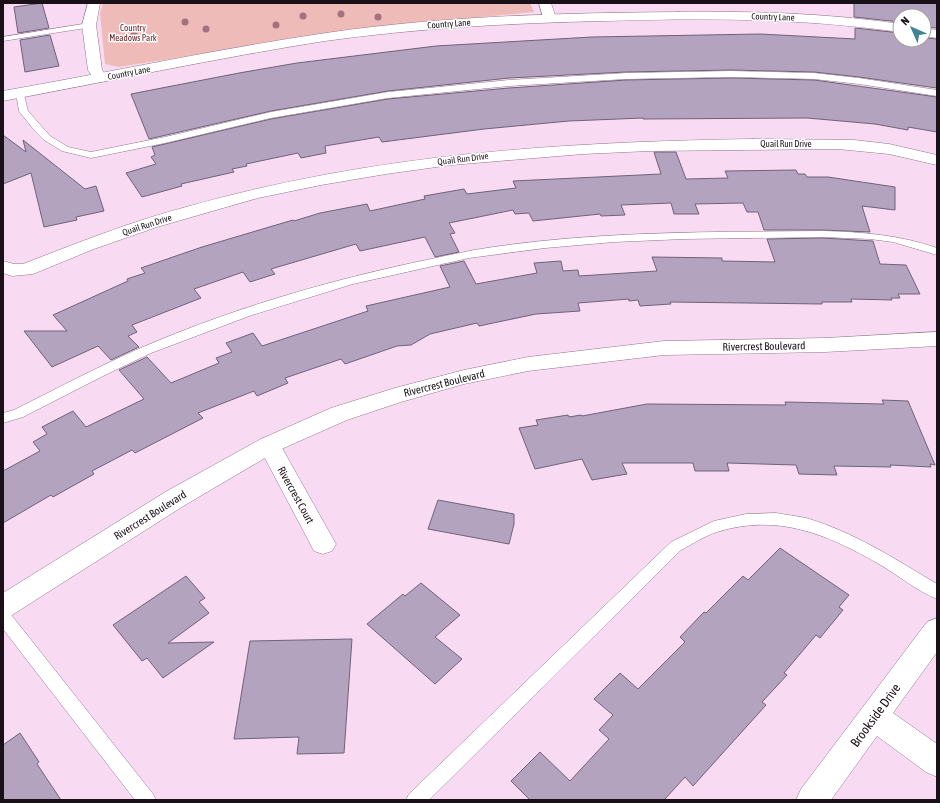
<svg xmlns="http://www.w3.org/2000/svg" width="940" height="803" viewBox="0 0 940 803" font-family="'Asap Condensed',sans-serif">
<style>
.green{fill:#efbbb9}
.building{fill:#b3a3bf;stroke:#70617b}
.lines{fill:none;stroke-linecap:round;stroke-linejoin:round}
.service-casing{stroke:#91778b;stroke-width:1}
.minor-casing{stroke:#91778b;stroke-width:1}
.tertiary-casing{stroke:#91778b;stroke-width:1}
.service{fill:#fff;fill-rule:evenodd}
.minor{fill:#fff;fill-rule:evenodd}
.tertiary{fill:#fff;fill-rule:evenodd}
.tree{fill:#a4727e}
.labels{text-anchor:middle;stroke-width:3;stroke-linejoin:round;paint-order:stroke}
.far-street-label{font-size:9px;fill:#1a1018;stroke:#fff}
.far-park-label{font-size:9px;fill:#5f1d20;stroke:#fff}
.street-label{font-size:11px;fill:#1a1018;stroke:#fff}
.near-street-label{font-size:13px;fill:#1a1018;stroke:#fff}
</style>
<rect width="100%" height="100%" fill="#f8dbf2"/>
<path class="green" d="M103,3h427l4,9 -155,15 -261,40 -13,-3 -5,-51z"/>
<g class="building">
<path d="M42,3l7,25 -31,5 -4,-26z"/>
<path d="M854,3h83v25l-13,-1v-11h-24v6l-46,-5z"/>
<path d="M855,28l45,5v7h24v-2l13,1v49l-78,-11 -45,-5 -83,-2 -105,2 -117,6 -121,13 -117,20 -122,28 -18,-45 108,-21 58,-10 139,-17 156,-9 168,-3 95,5z"/>
<path d="M50,35l9,31 -34,6 -5,-32z"/>
<path d="M731,78l83,2 123,17v35l-29,-5v3l-33,-6 -68,-6 -164,1v-1l-74,3 -85,8 -102,13 -3,-5 -54,9 1,7 -25,5 -3,-5 -52,11 1,2 -15,3 2,3 -53,12 1,2 -40,11 -16,-24 30,-9 -5,-7 4,-2 -3,-8 119,-28 117,-20 121,-11 117,-8z"/>
<path d="M3,135l23,17 -3,-12 62,49 11,-3 8,25 -28,6 1,3 -33,7 -13,-54 -28,11z"/>
<path d="M654,152h22l10,27 42,-1 -3,-7 71,-1 2,4h7l2,3h21l67,10v23l-33,-4 8,26 -47,-2h-59l-6,-18h-11l-4,-9 -48,1 4,10h-25l-3,-11 -50,2 4,10 -24,1 -1,-2 -67,7 -4,-8 -14,1 -2,-4 -64,13 6,10 -5,1 9,18 -24,5 -10,-20 -65,14 -4,-7 -85,25 4,5 -25,8 -7,-10 -49,17 7,9 -69,27 5,7 -9,4 11,11 -28,13 -13,-14 -46,21 -28,-36h43l-14,-16 75,-34 -1,-2 18,-6 -4,-5 61,-21 91,-27 1,1 26,-8 47,-9 3,7 55,-12 -1,-3 40,-7 3,5 49,-6 -3,-7 148,-7z"/>
<path d="M823,238l50,3 7,23 26,1 14,29h-22l2,4h-9l1,2 -41,-1 1,3h-30v2l-152,-2 1,2 -31,2 -2,-6 -9,1v-2l-51,4 2,8 -44,3 -57,12 -2,-3 -47,11 -19,11 -14,1 -52,18 -4,-5 -56,19 3,5 -31,13 -3,-5 -56,22 5,5 -68,35 -3,-3 -40,21 2,3 -41,23 -2,-2 -48,28v-52l37,-20 -7,-9 14,-8 -5,-7 31,-16 13,16 58,-28 -25,-29 28,-13 24,26 48,-20 -3,-5 16,-6 -6,-9 27,-10 9,13 106,-35 -2,-5 84,-19 -10,-21 24,-5 12,23 61,-11 -3,-10 27,-2 2,10 15,-1 1,6 78,-5 -5,-14 70,1v3l53,1 -8,-23z"/>
<path d="M882,400l26,1 27,64 -5,-1 1,3 -41,-2 1,2 -57,-1 3,9 -38,-1 -3,-9 -69,-2 2,8h-34l-2,-8h-71l5,11 -35,6 -10,-21 -47,10 -16,-41 19,-3 -2,-5 32,-5 1,2 12,-2 1,1 65,-12 139,1 -1,-3 99,2z"/>
<path d="M438,500l76,14v10l-5,20 -81,-15z"/>
<path d="M780,548l69,47 -10,12 4,3 -23,28 -4,-3 -32,38 3,2 -25,27 4,3 -73,81 -8,-9 -21,23h-134l-19,-19 29,-29 30,29 39,-42 -10,-9 14,-15 -19,-16 26,-26 18,16 47,-47 -5,-5 24,-25 2,1 37,-37 5,4z"/>
<path d="M186,576l19,22 -6,4 10,11 -41,30 46,-1 -51,36 -16,-20 -5,3 -29,-36z"/>
<path d="M421,583l39,32 -25,22 27,22 -27,25 -68,-60 36,-30 2,2z"/>
<path d="M352,639l-8,114 -47,1 2,-17 -65,2 16,-98z"/>
<path d="M20,733l19,29 -2,2 24,36h-58v-55z"/>
</g>
<g class="lines">
<g class="service-casing">
<g id="service">
<path d="M89,23h3v4l-89,14v-4z"/>
<path d="M731,71l83,2 45,5 78,12v6l-78,-12 -45,-5 -83,-2 -105,2 -117,7 -121,12 -117,20 -106,25 -74,15 -29,-7 -18,-11 -10,-10 -15,-19 -3,-18 4,-3 3,1 5,20 22,25 18,11 23,5 74,-15 106,-25 117,-20 121,-12 117,-7z"/>
<path d="M823,231c39,1 77,4 114,17v7l-44,-13 -23,-3 -47,-2 -139,2 -70,3 -69,6 -76,10 -116,26 -101,31 -101,38 -48,23 -80,41 -20,6v-10l11,-3c42,-21 85,-44 129,-63 86,-37 177,-64 269,-84 21,-4 41,-9 62,-13 115,-19 233,-18 349,-19z"/>
<path d="M776,513c10,2 21,3 30,5 48,14 89,41 131,66v15c-20,-8 -39,-24 -58,-35 -52,-30 -102,-51 -162,-32 -13,4 -24,12 -36,18l-252,250h-23l3,-6 262,-252 43,-21 32,-7z"/>
<path d="M3,610l6,2 144,182 3,6h-21l-132,-171z"/>
</g>
</g>
<g class="minor-casing">
<g id="minor">
<path d="M88,3h12l-4,22 6,45 5,8 -2,3 -5,1 -5,-1 -7,-11 -6,-45z"/>
<path d="M539,3h12l5,15 -2,3h-10z"/>
<path d="M753,139l101,1 35,4 48,11v10l-48,-11 -51,-5 -189,2 -66,3 -132,11 -65,9 -65,11 -63,13 -101,29 -63,22 -61,25 -21,2 -9,-3v-12l11,3h9c54,-21 107,-42 163,-57 188,-53 373,-65 567,-68z"/>
<path d="M269,437l8,2 55,98 4,7 -4,7 -9,3 -9,-3 -56,-106 3,-6z"/>
<path d="M937,618v34l-44,61 44,31v33l-11,-5 -49,-36 -46,64h-35l5,-11 126,-167z"/>
</g>
</g>
<g class="tertiary-casing">
<g id="tertiary">
<path d="M678,12c74,-1 148,1 222,12v8c-98,-14 -196,-14 -295,-11 -93,2 -187,7 -280,20 -108,17 -215,40 -322,60v-10c108,-19 215,-42 323,-58 117,-17 234,-20 352,-21z"/>
<path d="M924,28l13,2v8l-13,-2z"/>
<path d="M937,332v14l-112,6 -161,3 -136,16 -64,13 -63,18 -54,18 -70,31 -92,54 -173,110 -9,3v-25l164,-102 94,-52 70,-31 64,-20 69,-18 64,-13 136,-16 161,-3z"/>
</g>
</g>
<use href="#service" class="service"/>
<use href="#minor" class="minor"/>
<use href="#tertiary" class="tertiary"/>
</g>
<g class="tree">
<circle cx="341" cy="14" r="3.5"/>
<circle cx="303" cy="16" r="3.5"/>
<circle cx="378" cy="17" r="3.5"/>
<circle cx="185" cy="22" r="3.5"/>
<circle cx="276" cy="25" r="3.5"/>
<circle cx="206" cy="29" r="3.5"/>
<circle cx="134" cy="35" r="3.5"/>
</g>
<g class="labels">
<g class="far-street-label">
<text transform="translate(773 17) rotate(2)" y="3">Country Lane</text>
<text transform="translate(449 24) rotate(-4)" y="3">Country Lane</text>
<text transform="translate(129 73) rotate(-11)" y="3">Country Lane</text>
<text x="786" y="147">Quail Run Drive</text>
<text transform="translate(463 159) rotate(-7)" y="3">Quail Run Drive</text>
<text transform="translate(147 225) rotate(-18)" y="3">Quail Run Drive</text>
</g>
<g class="far-park-label">
<text x="133" y="31">Country<tspan x="133" dy="10">Meadows Park</tspan></text>
</g>
<g class="street-label">
<text transform="translate(764 346) rotate(-1)" y="4">Rivercrest Boulevard</text>
<text transform="translate(444 383) rotate(-14)" y="4">Rivercrest Boulevard</text>
<text transform="translate(296 495) rotate(61)" y="4">Rivercrest Court</text>
<text transform="translate(150 515) rotate(-32)" y="4">Rivercrest Boulevard</text>
</g>
<g class="near-street-label">
<text transform="translate(875 715) rotate(-54)" y="5">Brookside Drive</text>
</g>
</g>
<rect width="940" height="803" fill="none" stroke="#1a1018" stroke-width="8"/>
<g transform="translate(912 28) rotate(315)"><circle r="19" fill="#ffffff" stroke="#a39fa3"/>
<path d="M0-3L7 15L0 10L-7 15Z" fill="#418394"/>
<text y="-6" font-size="11" font-weight="bold" text-anchor="middle" fill="#1a1018">N</text>
</g>
</svg>
